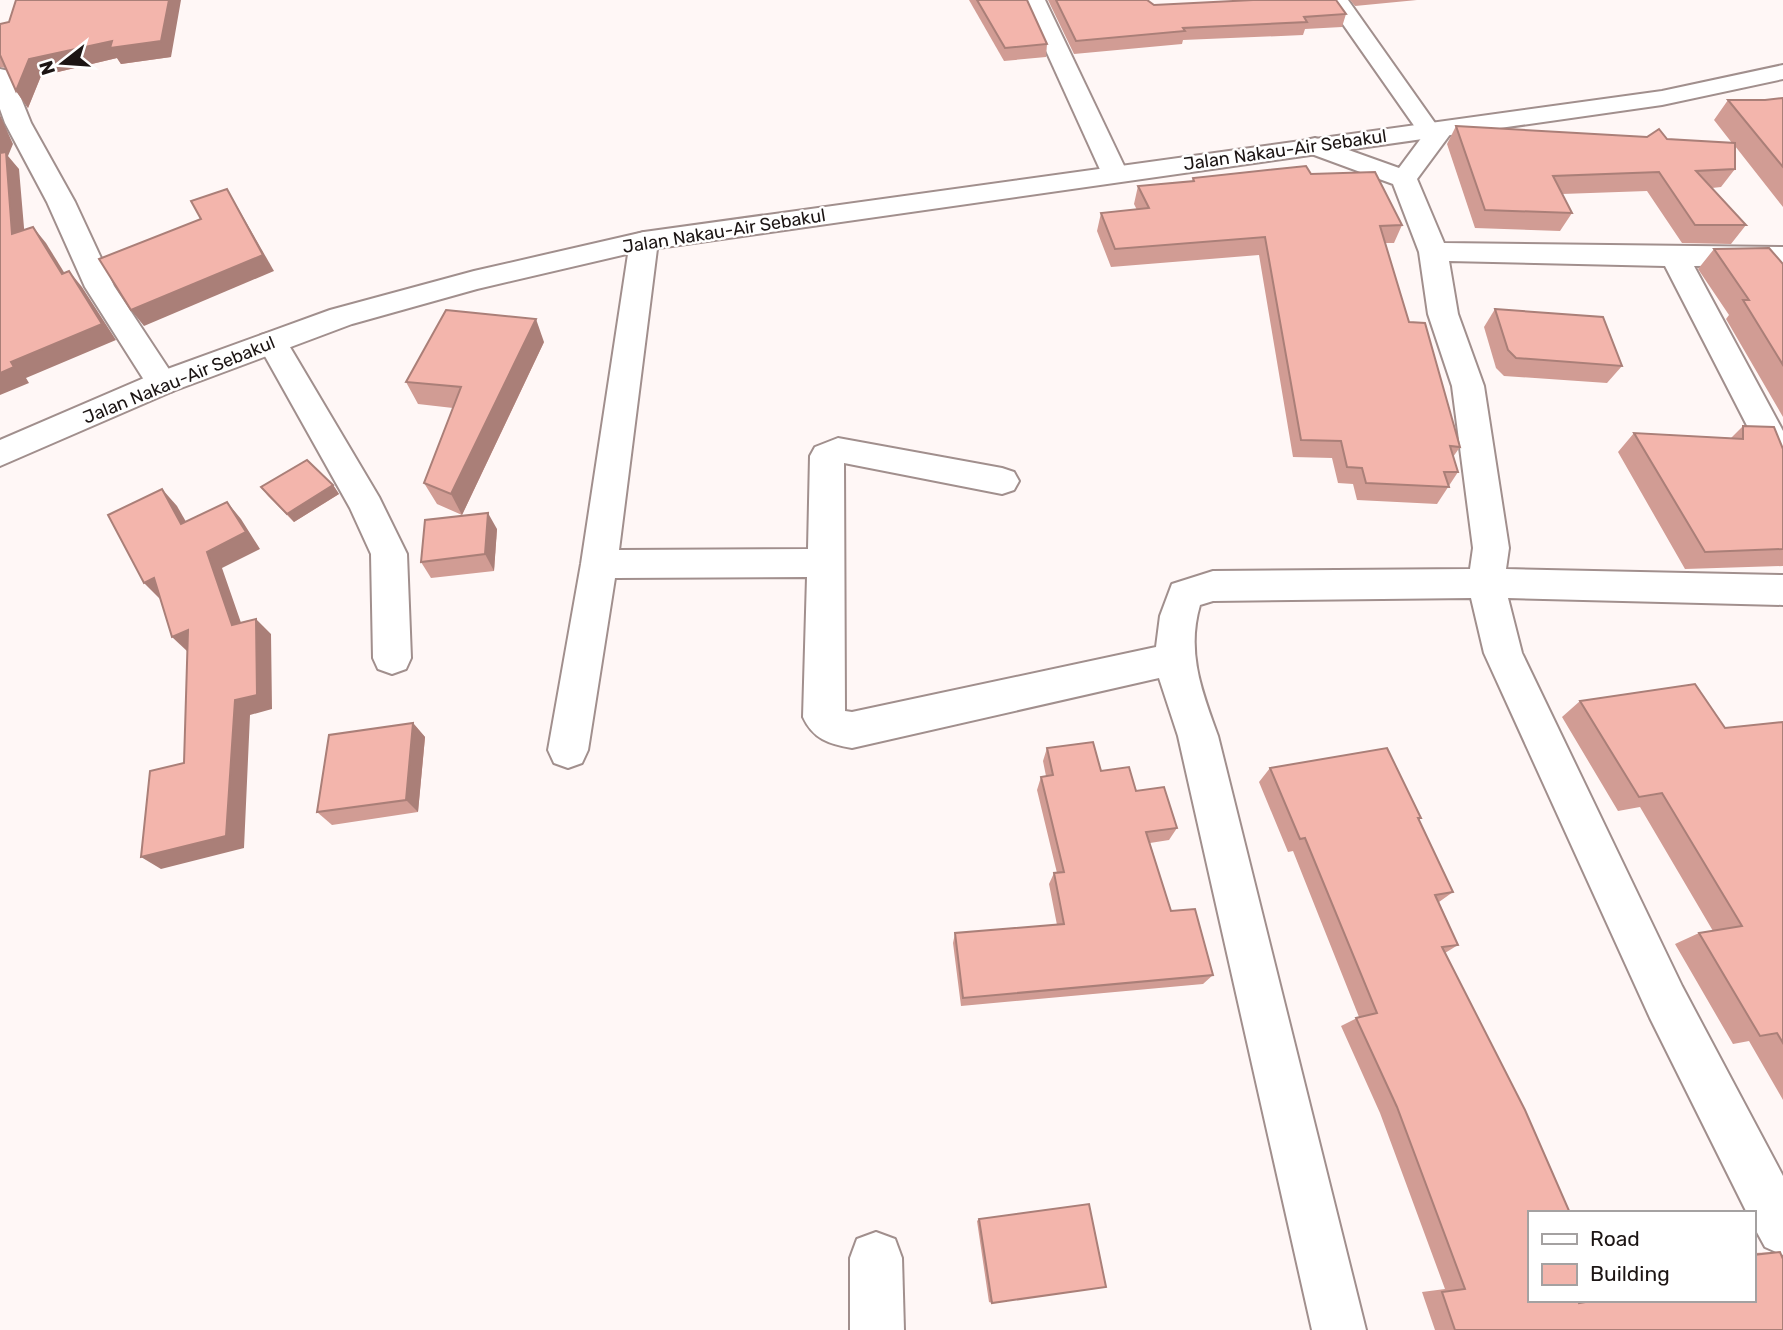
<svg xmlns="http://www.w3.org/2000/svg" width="1783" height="1330" viewBox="0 0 1783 1330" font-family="Rubik,sans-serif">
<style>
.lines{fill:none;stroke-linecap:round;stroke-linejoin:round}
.street-casing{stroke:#a18f8d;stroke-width:4}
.highway-casing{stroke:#a18f8d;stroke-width:4}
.street{fill:#fff;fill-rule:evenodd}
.highway{fill:#fff;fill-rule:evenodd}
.wall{fill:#d19c94}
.shaded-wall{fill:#aa7f78}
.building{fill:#f3b5ac;stroke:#aa7f78;stroke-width:2}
.labels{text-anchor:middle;stroke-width:5;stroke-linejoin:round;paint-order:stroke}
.far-street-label{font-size:18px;fill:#1c1514;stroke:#fff}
</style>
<rect width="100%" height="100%" fill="#fff7f6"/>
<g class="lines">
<g class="street-casing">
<g id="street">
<path d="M1023,0h22l83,174 -4,6h-18l-4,-6z"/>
<path d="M1326,0h22l87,123 15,1 4,5 -37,50 27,64 339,4v18l-89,1 89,165v53l-12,-4 -14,-35 -92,-179 -216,-5 9,53 26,72 25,162 -3,21 277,6v30l-275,-7 14,55 160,333 101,190v79l-18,-8 -12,-22v-12h-6l-97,-195 -166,-365 -13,-55 -258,3 -13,4c-14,47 2,87 18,131l148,594h-54l-134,-594 -19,-58 -307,70c-23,-4 -39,-9 -49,-31l4,-140 -192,1 -27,172 -6,13 -14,5 -14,-5 -6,-13 33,-186 49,-323 4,-6 10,-3 10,3 4,6 -39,309 189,-1 2,-93 5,-9 23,-9 164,30 12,4 5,9 -5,9 -12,4 -158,-31 1,248 7,1 304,-65 4,-31 12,-32 41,-13 257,-2 3,-21 -21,-162 -24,-72 -9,-62 -26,-68 -87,-32 -4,-6 4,-6 9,-2 84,30 23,-31z"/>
<path d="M0,69l9,2 3,5 19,47 44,79 39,84 64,97 -5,8 -11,3 -11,-3 -66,-104 -38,-85 -42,-79 -5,-14z"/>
<path d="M272,332l11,3 4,7 92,155 28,57 4,104 -5,11 -14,5 -14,-5 -5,-11 -2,-104 -21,-46 -93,-166 4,-7z"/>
<path d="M876,1232l19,7 7,19 2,72h-54v-72l7,-19z"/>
</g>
</g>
<g class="highway-casing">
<path id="highway" d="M1783,65v14l-121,26 -1018,145 -167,39 -125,35 -179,67 -173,75v-26l151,-65 179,-65 144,-39 170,-39 1018,-141z"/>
</g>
<use href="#street" class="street"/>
<use href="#highway" class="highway"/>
</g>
<g class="wall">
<path d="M969,0h58l20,44 -1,13 -42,4z"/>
<path d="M1048,0h100l6,5 192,9 -4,13 -37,2 -2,6 -120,5 -1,4 -108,10z"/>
<path d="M1350,0h67l-62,6z"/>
<path d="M0,24l171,33 -50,7 -4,-6 -76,18 -13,32 -12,-17 -10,-23 -6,-1z"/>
<path d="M1783,98v109l-48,-61v23l-14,18 -9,1 34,37 -15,19 -49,-1 -35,-52 -85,3 10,19 -12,18 -85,-3 -28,-84 9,-18 276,17 -18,-23 14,-20h37z"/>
<path d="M1311,174l91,51 -8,18h-9l24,79 51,125 -7,10 5,15 -21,32 -80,-4 -4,-16 -15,-1 -6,-25 -39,-1 -34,-202 -148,12 -14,-36 4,-18 36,-3 -3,-6 4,-18 54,-4 1,-4z"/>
<path d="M1714,249l69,15v153l-57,-98 3,-4 -31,-46z"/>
<path d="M1495,309l127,57 -15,17 -103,-7 -8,-8 -12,-41z"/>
<path d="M544,342l-82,173 -25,-11 -13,-21 29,-75 -35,-4 -12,-22z"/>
<path d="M1743,426l40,23v117l-98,3 -67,-117 16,-19 97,5z"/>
<path d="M333,485l6,9 -45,28 -26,-26 -7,-9z"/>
<path d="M497,529l-3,42 -63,7 -10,-16z"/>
<path d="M1580,701l145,27 58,-6v378l-34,-59 -16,3 -58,-100 24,-11 14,-2 -73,-124 -22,4 -56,-94z"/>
<path d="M413,723l12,14 -7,75 -86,13 -15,-13z"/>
<path d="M1047,748l54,23 35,20 41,37 -8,12 -19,3 21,68 42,64 -10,9 -242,22 -8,-63 2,-10 102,-8 -8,-41 5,-11h3l-20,-83 4,-13 5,-1 -3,-15z"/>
<path d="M1270,768l151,50 -2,2 34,72 -14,10 19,43 -13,8 84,260v87h224v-47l27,-1 3,78h-348l-13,-38 23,-3 -65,-176 -39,-87 18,-9 -66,-166 -5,1 -29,-70z"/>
<path d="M979,1219l13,84 -3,-1 -12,-81z"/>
</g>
<g class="shaded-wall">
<path d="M169,0h12l-10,57 -50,7 -4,-6 -76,18 -13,32 -12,-17 13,-32 83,-18z"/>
<path d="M0,115l13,29 -5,12 11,13 7,82 -14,-17 -12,-67z"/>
<path d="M227,189l47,82 -130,55 -13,-16z"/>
<path d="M33,227l13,16 29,47 -13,-16z"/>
<path d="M69,271l13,16 34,53 -90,38 3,5 -29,12v-22l11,-11z"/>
<path d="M536,319l8,23 -82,173 -11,-21z"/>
<path d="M333,485l6,9 -45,28 -7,-8z"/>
<path d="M162,489l15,17 20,35 -16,-17z"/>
<path d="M227,502l14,17 19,30 -38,19 25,72 -15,-15 -25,-73z"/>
<path d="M488,513l9,16 -3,42 -9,-17z"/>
<path d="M154,578l6,21 -16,-16z"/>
<path d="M256,619l15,15 1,75 -22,6 -6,133 -83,21 -20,-12 94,-157z"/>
<path d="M188,630v22l-16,-15z"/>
<path d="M413,723l12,14 -7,75 -12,-12z"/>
</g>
<g class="building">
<path d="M16,0h153l-8,41 -51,7 2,-7 -83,18 -13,32 -16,-36v-31l9,-2z"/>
<path d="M977,0h50l20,44 -42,4z"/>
<path d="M1056,0h91l7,5 99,-5h83l10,14 -42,3 3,5 -124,6 2,3 -109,10z"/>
<path d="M1783,98v69l-55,-67h37z"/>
<path d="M1456,126l191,11 12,-8 8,10 68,4v26l-39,2 50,54h-51l-36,-53 -106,4 19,37 -87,-3z"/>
<path d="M6,152l6,82 21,-7 29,47 7,-3 33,53 -91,38 3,5 -14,6v-220z"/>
<path d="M1306,166l5,8 64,-2 27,53 -22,1 29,96 16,1 35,124 -10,-1 8,26h-14l5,15 -83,-4 -4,-15 -15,-1 -6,-26 -40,-1 -36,-203 -150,12 -14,-36 48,-5 -11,-22 56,-5 -1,-3z"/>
<path d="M227,189l36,66 -132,55 -32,-51 102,-40 -10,-18z"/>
<path d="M1769,248l14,16v101l-40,-65h6l-35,-51z"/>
<path d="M1495,309l108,8 19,49 -106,-8 -8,-8z"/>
<path d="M446,310l90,9 -85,175 -27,-11 37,-96 -55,-5z"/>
<path d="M1743,426l31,1 9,22v100l-78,3 -71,-119 109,6z"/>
<path d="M307,460l26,25 -46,29 -26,-27z"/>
<path d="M162,489l19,35 46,-22 19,30 -39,20 25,73 24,-6 1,76 -22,5 -9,136 -85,21 9,-86 34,-8 4,-133 -16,7 -18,-59 -10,5 -36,-68z"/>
<path d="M488,513l-3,41 -64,8 4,-42z"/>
<path d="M1695,684l30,44 58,-6v321l-6,-10 -17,3 -61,-103 43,-7 -80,-133 -23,4 -59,-96z"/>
<path d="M413,723l-7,77 -89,12 12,-77z"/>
<path d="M1093,742l8,29 28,-4 7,24 28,-4 13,41 -31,4 25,79 24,-2 18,66 -250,23 -8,-65 109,-9 -10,-51 10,-1 -23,-95 12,-2 -6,-27z"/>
<path d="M1387,748l34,70h-3l35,74 -18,3 23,50 -16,2 83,163 45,103h-41v87h49l1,3 18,-3h156v-45l27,-3 3,7v71h-328l-13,-38 23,-3 -68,-182 -41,-89 21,-5 -72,-175 -5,1 -30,-71z"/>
<path d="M1089,1204l17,83 -114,16 -13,-84z"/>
</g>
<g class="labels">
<g class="far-street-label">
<text transform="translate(1285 150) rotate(-8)" y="6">Jalan Nakau-Air Sebakul</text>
<text transform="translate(724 231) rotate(-9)" y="6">Jalan Nakau-Air Sebakul</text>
<text transform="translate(179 380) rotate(-22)" y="6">Jalan Nakau-Air Sebakul</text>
</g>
</g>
<rect x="1528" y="1211" width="228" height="91" fill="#ffffff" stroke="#a4a1a1" stroke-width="2"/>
<rect x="1542" y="1234" width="35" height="10" fill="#ffffff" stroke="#a4a1a1" stroke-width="2"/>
<text x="1590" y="1246" font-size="21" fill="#1c1514">Road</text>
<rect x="1542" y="1264" width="35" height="21" fill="#f3b5ac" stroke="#a4a1a1" stroke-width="2"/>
<text x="1590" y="1281" font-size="21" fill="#1c1514">Building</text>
<g transform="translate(63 63) rotate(253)" stroke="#ffffff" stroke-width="5" paint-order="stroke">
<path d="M0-5L12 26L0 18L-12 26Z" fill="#1c1514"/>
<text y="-10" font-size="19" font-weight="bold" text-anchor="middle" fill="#1c1514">N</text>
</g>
</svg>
